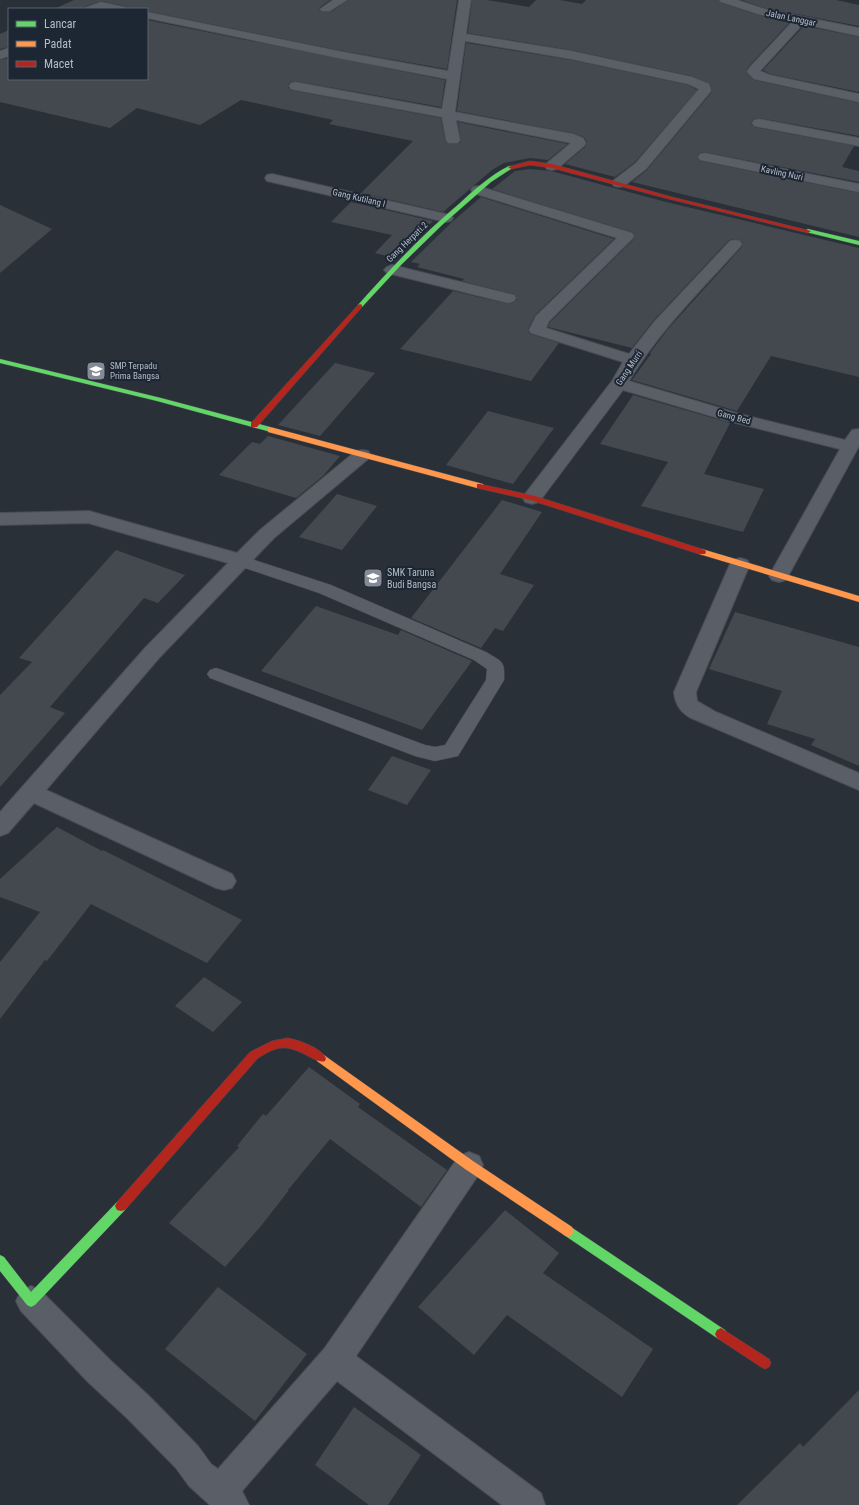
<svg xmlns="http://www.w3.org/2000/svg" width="859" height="1505" viewBox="0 0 859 1505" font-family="'Roboto Condensed',sans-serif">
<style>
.building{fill:#444950}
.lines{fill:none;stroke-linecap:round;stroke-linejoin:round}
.lane-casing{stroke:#484c53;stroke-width:1}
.street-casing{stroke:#484c53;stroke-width:2}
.fast-casing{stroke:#484c53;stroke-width:1}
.slow-casing{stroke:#484c53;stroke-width:1}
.jam-casing{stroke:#484c53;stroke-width:1}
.lane{fill:#5a5e66;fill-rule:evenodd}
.street{fill:#5a5e66;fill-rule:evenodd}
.fast{fill:#63d668;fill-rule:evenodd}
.slow{fill:#ff974d;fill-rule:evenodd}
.jam{fill:#b3261e;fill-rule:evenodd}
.labels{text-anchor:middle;stroke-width:4;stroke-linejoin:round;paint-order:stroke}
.far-street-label{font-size:9px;fill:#b4bcc9;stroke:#1d2633}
.far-poi-label{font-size:9px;fill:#b4bcc9;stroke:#1d2633;text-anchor:start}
.poi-label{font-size:10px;fill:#b4bcc9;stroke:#1d2633;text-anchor:start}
</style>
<rect width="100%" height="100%" fill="#2a3038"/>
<g class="building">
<path d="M74,0h256l-11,8v2l3,2h9l17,-12h109l-10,69 -109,-19 -191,-39v-2h-19l-4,-3 -23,-5 -15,5 -2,3h-30z"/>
<path d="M472,0h15l42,7 7,-7h24l22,4 4,-4h132l3,3 37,12 31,8 -40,43 -3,7 8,7 105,23v33l-100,-18 -6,1 -2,5 3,3 100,19 -12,21 17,4v11l-154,-30 -6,1 -2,5 3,3 159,32v44l-227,-55 15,-12 65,-78 -2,-8 -18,-8 -121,-26 -103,-17z"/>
<path d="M742,0h94l23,5v21l-94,-18z"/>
<path d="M147,20l298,60 -4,27 -146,-26 -5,1 -2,5 3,3 4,1 146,27 4,22 3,4h10l3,-3 -3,-19 110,22 -20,16 -18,-2 -26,5 -12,7 -49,42 -82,-19 52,-52 -84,-17 4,-4 -92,-20 -41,25 -63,-17 -27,20 -110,-26v-42l9,-2v21h138z"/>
<path d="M804,26l55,11v55l-89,-18 -7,-4z"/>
<path d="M9,30v17l-9,2v-15z"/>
<path d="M466,43l105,17 117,25 9,5 -62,72 -20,15 -50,-13 20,-17 2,-5 -3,-5 -11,-4 -116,-22z"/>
<path d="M530,169l21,2 115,31 193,46v129l-88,-21 -34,55 -105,-31 19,-26 -1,-1 18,-24 73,-81 2,-5 -3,-3 -5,-1 -6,1 -76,81 -21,27 -84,-21 2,-5 83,-82 2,-5 -3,-3 -140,-43 23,-18z"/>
<path d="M481,197l133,42 -79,76 -7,14 2,5 29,9 -28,38 -131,-32 53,-58 55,13 6,-2 3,-3 -3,-5 -52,-13 2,-2 -47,-12 3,-3 -9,-2 41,-40z"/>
<path d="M351,202l82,19 -39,37 -19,-5 17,-18 -61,-13z"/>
<path d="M0,205l52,24 -52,44z"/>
<path d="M335,363l40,10 -55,63 -42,-11z"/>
<path d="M633,395l97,28 -26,51 60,15 -21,43 -102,-26 27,-44 -68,-18z"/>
<path d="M488,411l66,17 -41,56 -67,-19z"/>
<path d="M268,436l72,20 -17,20 -27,22 -77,-23 33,-33 8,2z"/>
<path d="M337,494l40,12 -35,44 -43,-13z"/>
<path d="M502,500l40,12 -42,62 34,11 -31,46 -8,-3 -14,20 -70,-30z"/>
<path d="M116,550l69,25 -27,28 -14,-5 -94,109 15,6 -65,74v-92l32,-33 -13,-4z"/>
<path d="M316,606l82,29 3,-5 71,31 -50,69 -161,-59z"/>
<path d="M735,612l124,35v119l-48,-21 4,-6 -48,-15 15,-33 -73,-22z"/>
<path d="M392,756l39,14 -24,35 -39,-15z"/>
<path d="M57,827l45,24 1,-1 139,70 -35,43 -116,-59 -44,57 -2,-1 -45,59v-57l40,-50 -40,-15v-18z"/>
<path d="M204,977l38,25 -29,30 -38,-26z"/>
<path d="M309,1067l51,37 -2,3 89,63 -26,37 -91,-68 -42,51h1l-28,36 -36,41 -56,-44 70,-76 -2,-1 26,-32 3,2z"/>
<path d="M505,1210l54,43 -16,20 110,76 -31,48 -115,-82 -33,40 -56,-48z"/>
<path d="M218,1287l89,67 -52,67 -90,-72z"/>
<path d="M859,1390v115h-122l63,-62 3,4z"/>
<path d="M354,1407l67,48 -33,50h-19l-54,-40z"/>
</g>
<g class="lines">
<g class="lane-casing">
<path id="lane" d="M242,556l89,29 155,67c16,10 19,8 18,28l-46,76 -23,5 -20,-5 -205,-78 -3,-4 3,-4 6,-2 6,2 203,75 10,2 10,-2 41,-65 1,-11 -13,-9 -155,-67 -83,-28 -2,-4 2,-4z"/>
</g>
<g class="street-casing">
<g id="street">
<path d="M333,0h14l-17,11h-8l-2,-2z"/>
<path d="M459,0h12l-5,34 105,17 121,26 17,7 2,7 -65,78 -22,17 -5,1 -5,-1 -2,-3 2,-3 22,-17 63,-74 -11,-5 -117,-25 -106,-18 -10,71 118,22 10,4 3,5 -2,3 -27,23 -5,1 -5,-1 -2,-3 2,-3 24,-20 -115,-23 4,20 -2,3h-10l-2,-3 -4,-23 -147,-27 -4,-1 -2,-3 2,-3 4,-1 147,27 5,-30 -109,-21 -191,-40v-6l191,39 110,20z"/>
<path d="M719,0h18l28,9 94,19v8l-56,-12 -43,47 10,4 89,19v8l-105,-23 -7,-7 3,-5 42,-45 -34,-8 -37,-12z"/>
<path d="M101,2l23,5 2,2h-41l2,-2z"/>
<path d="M9,48v8l-9,3v-8z"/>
<path d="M759,119l100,19v8l-105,-20 -2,-3 2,-3z"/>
<path d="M705,153l154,31v8l-159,-32 -2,-3 2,-3z"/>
<path d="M272,174l174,40 5,1 2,3 -2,3 -5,1 -179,-41 -2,-3 2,-3z"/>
<path d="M478,186l154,47 2,3 -2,3 -83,82 -3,7 83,26 25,-32 76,-81 5,-1 5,1 2,3 -2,3c-39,43 -81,84 -111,134l111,33 105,26 7,-10 7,-1v17l-73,134 -7,2 -7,-2 -3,-4 71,-127 -112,-28 -105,-31 -84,112 -7,2 -7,-2 -2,-4 2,-4 87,-113 11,-19 -92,-29 -2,-3 7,-14 81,-78 -144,-45 -2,-3 2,-3z"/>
<path d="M392,265l122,30 2,3 -2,3 -6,2 -121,-30 -3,-3 3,-3z"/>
<path d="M362,450l6,1 3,4 -3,4 -94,79 -115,120 -113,132 186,84 4,7 -4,7 -8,2 -8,-2 -182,-85 -26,30 -8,3v-24l145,-164 83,-85 -140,-40 -88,2v-12l89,-2 148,42 23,-23 96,-79z"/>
<path d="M740,558l7,2 3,4 -54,128 1,9 19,11 143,61v17l-168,-72c-10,-5 -16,-14 -17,-26l56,-128 3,-4z"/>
<path d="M469,1152l10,4 4,9 -4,9 -123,182 185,137 4,12h-43l-165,-124 -95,110 7,14h-39l-21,-19 -13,-18 -49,-50 -39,-36 -67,-71 -5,-10 5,-10 10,-5 10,5 69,69 39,36 49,50 13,18 7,5 106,-120 135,-193z"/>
</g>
</g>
<g class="fast-casing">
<g id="fast">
<path d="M509,166l5,1 -23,15 -49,43 -41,40 -39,42h-4v-2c32,-36 65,-71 102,-102 15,-14 31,-28 49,-37z"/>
<path d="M808,229l51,12v4l-53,-13 -1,-1z"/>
<path d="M0,359l161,39 113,30 1,2 -4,2 -114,-31 -157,-38z"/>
<path d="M121,1201l4,1 2,4 -2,4 -90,95 -4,2 -4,-2 -27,-34v-16l4,2 27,35 86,-90z"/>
<path d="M568,1225l157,105 2,4 -2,4 -4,2 -4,-2 -153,-103 -2,-4 2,-4z"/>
</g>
</g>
<g class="slow-casing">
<g id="slow">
<path d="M268,428h6l209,56 1,2 -4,2h-3l-209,-56z"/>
<path d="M702,549l157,47v6l-160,-48 -1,-2 1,-2z"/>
<path d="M321,1053l152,108 99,66 2,4 -2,4 -4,2 -4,-2 -99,-66 -148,-108 -1,-3 1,-3z"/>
</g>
</g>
<g class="jam-casing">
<g id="jam">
<path d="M530,161l22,3 120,33 139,34 -3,2 -139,-34 -117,-31 -22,-3 -19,4 -3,-2z"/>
<path d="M360,304l2,1v2l-105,120h-6v-4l107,-118z"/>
<path d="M477,484h3l55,12 170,54 1,2 -1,2h-6l-169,-54 -53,-12z"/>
<path d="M288,1038c11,2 33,10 38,20l-1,3c-9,4 -26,-15 -44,-13 -9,1 -16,6 -23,10l-133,152 -4,1 -4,-1 -2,-4 2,-4 133,-150 22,-11z"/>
<path d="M721,1328l48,31 2,4 -2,4 -4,2 -4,-2 -44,-29 -2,-4 2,-4z"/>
</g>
</g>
<use href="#lane" class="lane"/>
<use href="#street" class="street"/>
<use href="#fast" class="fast"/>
<use href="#slow" class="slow"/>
<use href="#jam" class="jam"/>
</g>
<defs>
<g id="school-square" transform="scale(1)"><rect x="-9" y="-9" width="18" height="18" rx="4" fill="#848b96" stroke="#1d2633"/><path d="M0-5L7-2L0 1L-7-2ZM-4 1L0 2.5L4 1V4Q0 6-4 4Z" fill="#fff"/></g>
</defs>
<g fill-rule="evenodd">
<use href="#school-square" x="96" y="371"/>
<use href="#school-square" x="373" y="578"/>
</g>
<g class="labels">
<g class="far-street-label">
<text transform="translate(791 18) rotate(12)" y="3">Jalan Langgar</text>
<text transform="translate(782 173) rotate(12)" y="3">Kavling Nuri</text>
<text transform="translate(359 198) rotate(13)" y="3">Gang Kutilang I</text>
<text transform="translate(407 242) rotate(-44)" y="3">Gang Herpati.2</text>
<text transform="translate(629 368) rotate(-56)" y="3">Gang Murri</text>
<text transform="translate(734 417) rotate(15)" y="3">Gang Bed</text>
</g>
<g class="far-poi-label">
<text x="110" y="369">SMP Terpadu<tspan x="110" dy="10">Prima Bangsa</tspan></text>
</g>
<g class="poi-label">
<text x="387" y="576">SMK Taruna<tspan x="387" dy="12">Budi Bangsa</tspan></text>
</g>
</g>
<rect x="8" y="8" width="140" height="72" fill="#1d2633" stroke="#59626f"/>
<rect x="16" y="21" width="20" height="6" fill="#63d668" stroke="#59626f"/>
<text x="44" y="28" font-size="12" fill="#b4bcc9">Lancar</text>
<rect x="16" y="41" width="20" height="6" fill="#ff974d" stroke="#59626f"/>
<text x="44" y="48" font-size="12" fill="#b4bcc9">Padat</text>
<rect x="16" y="61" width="20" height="6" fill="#b3261e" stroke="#59626f"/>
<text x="44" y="68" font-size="12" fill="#b4bcc9">Macet</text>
</svg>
